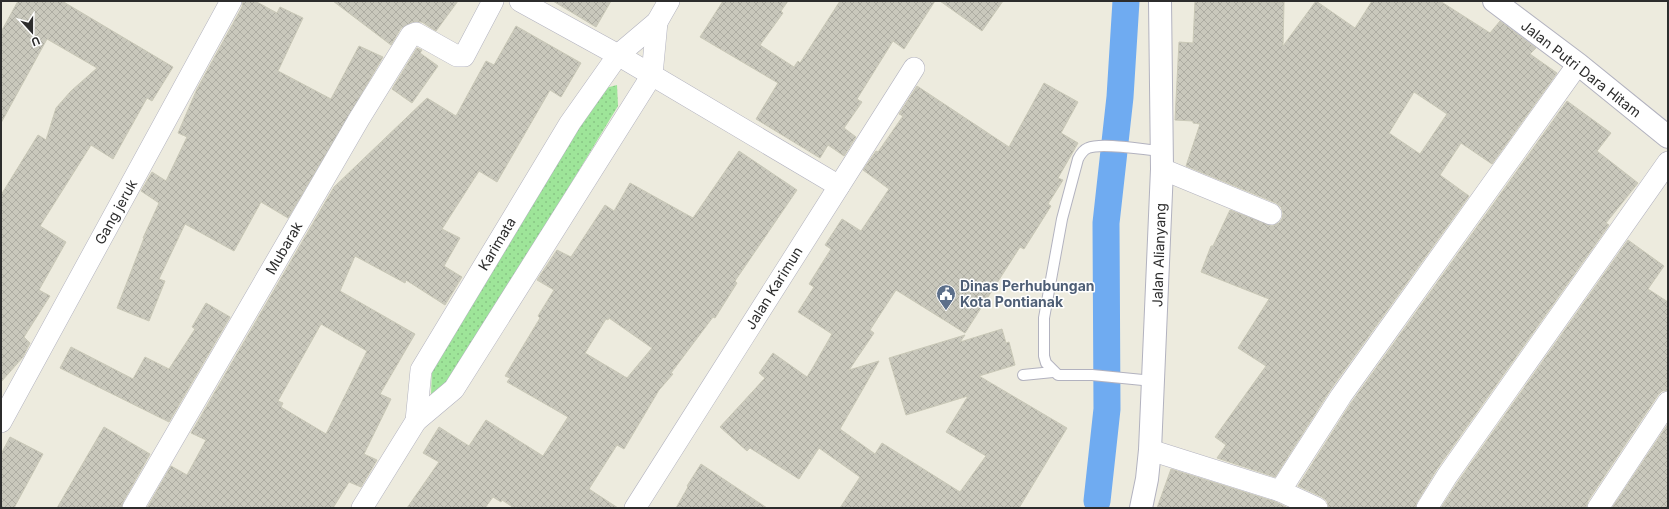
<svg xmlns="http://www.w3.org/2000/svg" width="1669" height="509" viewBox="0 0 1669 509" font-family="Inter,sans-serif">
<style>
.garden{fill:url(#garden-dots)}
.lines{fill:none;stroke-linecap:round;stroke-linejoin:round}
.canal{stroke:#6fabf1;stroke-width:27}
.building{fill:url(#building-cross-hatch);stroke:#c9c8b7;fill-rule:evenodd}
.lane-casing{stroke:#b2b2bf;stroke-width:12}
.street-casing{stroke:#b2b2bf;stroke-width:22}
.secondary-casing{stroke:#b2b2bf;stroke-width:24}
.lane{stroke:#fff;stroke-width:10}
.street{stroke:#fff;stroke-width:21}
.secondary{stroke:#fff;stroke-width:22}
.labels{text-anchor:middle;stroke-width:3;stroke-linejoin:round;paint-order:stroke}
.street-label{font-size:14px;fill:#2c2c2c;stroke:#fff}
.service-label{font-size:14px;font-weight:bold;fill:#4e5e75;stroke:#fff;text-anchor:start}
</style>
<defs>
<pattern id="garden-dots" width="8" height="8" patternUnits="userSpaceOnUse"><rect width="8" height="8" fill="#9ee599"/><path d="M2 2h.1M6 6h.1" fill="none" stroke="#88c584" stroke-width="1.8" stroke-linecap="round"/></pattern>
<pattern id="building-cross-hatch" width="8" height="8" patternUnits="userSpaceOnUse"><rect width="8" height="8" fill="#c9c8bc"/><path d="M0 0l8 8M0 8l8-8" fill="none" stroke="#adaca2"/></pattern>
</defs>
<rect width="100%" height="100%" fill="#edebde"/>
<path class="garden" d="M617,85l1,21 -166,274 -21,15 1,-27 166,-278z"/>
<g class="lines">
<path class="canal" d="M1097,501l10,-92 -1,-186 14,-126 6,-96"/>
</g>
<g class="building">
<path d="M18,1h44l111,66 -21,34 -5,-3 -34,61 -22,-14 -51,81 26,16 -27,48 11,6 -26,41 6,6 -7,14 -22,25v-187l37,-60 8,5 10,-32 15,-17 26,-23 -50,-29 -46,84v-91z"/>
<path d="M243,1h12l22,12 3,-6 23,11 -25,53 53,28 28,-53 24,11 -95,161 -27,-16 -27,49 -49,-27 -26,55 6,2 -16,40 -32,-13 27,-70h-1l16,-35 -18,-12 11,-19 14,9 21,-44 -9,-4 19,-44 45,-82z"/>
<path d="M333,1h125l-22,30 -14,-9h-10l-11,6 -10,17z"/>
<path d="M553,1h58l-15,26z"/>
<path d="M723,1h65l-7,10 2,2 -23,32 34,22 4,-6 2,2 40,-62h95l-31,48 -11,-8 -36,58 5,3 -18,26 12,9 -12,19 -16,-11 -8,13 -64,-39 22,-36 -78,-46z"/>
<path d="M940,1h63l-21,30z"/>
<path d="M1195,1l89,1 -1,44 33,-45 39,27 17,-27h68l50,32 10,-12 36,27 -6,6 27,19 -65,91 -31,-21 -21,32 29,21 -138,193 -56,88 -58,-19 9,-13 -11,-8 51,-71 -28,-18 31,-49 -68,-27 10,-26h2l17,-36 42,16 7,-3 3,-4 1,-6 -2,-6 -5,-4 -90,-37 14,-42 -7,-1v-2l-18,-1 4,-78 14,1zM1414,92l33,22 -27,40 -31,-21z"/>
<path d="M516,26l65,37 -20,34 -11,-7 -53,92 -18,-11 -37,58 18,9 -16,28 18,11 -17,28 -39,-25 -1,3 -50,-27 -15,35 75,43 -35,60 11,5 -27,55 13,6 -16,27 -12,-5 -16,26h-186l24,-42 16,9 19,-35 -15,-7 143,-246 93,-89 29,18 30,-55 8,4zM321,324l46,27 -41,83 -45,-27 2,-4 -5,-2z"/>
<path d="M417,48l5,2 -2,3 18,13 -26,37 -20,-14z"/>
<path d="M1044,83l34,19 -17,31 17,10 -20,35 5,2 -15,24 3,2 -27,43 -4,-2 -55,86 -69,-43 -26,40 4,3 -25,37 30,-9 -39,68 35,25 7,-11 78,49 26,-36 -40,-24 22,-36 -62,19 -17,-57 76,-23 -5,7 42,-13 4,14 3,-1 6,23 -36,11 88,52 -48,80h-179l20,-31 -41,-29 -20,31 -49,-31 -3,3 -27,-24 45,-49 -6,-5 14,-20 34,24 5,-8 20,-35 -34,-22 16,-25 -5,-3 22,-35 -6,-4 17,-26 19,12 28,-42 -26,-19 13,-19 2,1 25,-36 -4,-2 18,-28 92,61z"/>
<path d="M1567,101l44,32 -14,18 41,32 -32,40 3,2 -172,244 -20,33 -2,6h-86l-2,-7 -5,-4 -24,-11 53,-83z"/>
<path d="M739,151l58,39 -62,91 2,2 -22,35 -2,-1 -42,56 2,1 -14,16 -35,59 -7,-4 -28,44 29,19h-104l-12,-8 -1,2 -8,-5 -8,11h-78l32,-46 -16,-9 16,-26 30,19 17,-26 57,36 25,-39 -61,-35 3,-4 -5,-2 35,-58 -2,-2 16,-26 -17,-10 20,-30 14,7 34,-52 9,6 16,-28 63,35zM609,318l43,30 -25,30 -42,-25 21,-34 2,1z"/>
<path d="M1628,240l36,26 -16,23 20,13v88l-6,1 -4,4 -70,106 -2,7h-145l16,-25z"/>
<path d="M206,303l24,14 -61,105 -109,-54 11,-21 62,32 12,-22 24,12 26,-40 -3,-2z"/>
<path d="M1668,424v84h-56z"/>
<path d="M104,427l46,27 -27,48 -2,6h-64z"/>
<path d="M10,437l33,17 -29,54h-13v-54z"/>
<path d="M701,464l66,44h-91l12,-21 -1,-1z"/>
<path d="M1171,469l105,33 12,6h-131z"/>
</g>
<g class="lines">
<g class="lane-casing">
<g id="lane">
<path d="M1023,375l30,-3"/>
<path d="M1153,381l-61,-6h-34l-12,-12 -2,-7v-38l18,-99 16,-60c2,-4 5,-9 10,-11 14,-6 57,2 73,3"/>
</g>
</g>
<g class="street-casing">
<g id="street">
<path d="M520,1l98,54 221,131"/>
<path d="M1162,169l109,45"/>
<path d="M416,421l38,-32 198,-314 5,-53"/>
<path d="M1,422l230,-421"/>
<path d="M1150,450l130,41 37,17"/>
<path d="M1280,491l61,-95 237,-332"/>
<path d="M133,508l226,-389 52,-84 5,-2 41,23h7l29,-55"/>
<path d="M362,508l54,-87 5,-51 149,-247 48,-68 39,-33 12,-21"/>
<path d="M635,508l279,-440"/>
<path d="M1427,508l20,-32 221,-314"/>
<path d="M1598,508l70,-106"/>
</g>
</g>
<g class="secondary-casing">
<g id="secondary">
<path d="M1494,1l84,63 90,73"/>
<path d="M1141,508l6,-29 3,-29 12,-281 -2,-168"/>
</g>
</g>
<use href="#lane" class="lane"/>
<use href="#street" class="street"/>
<use href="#secondary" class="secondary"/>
</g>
<defs>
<g id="civic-pin" transform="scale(1)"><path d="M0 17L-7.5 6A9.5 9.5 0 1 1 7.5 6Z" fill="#5c6f8a" stroke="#fff"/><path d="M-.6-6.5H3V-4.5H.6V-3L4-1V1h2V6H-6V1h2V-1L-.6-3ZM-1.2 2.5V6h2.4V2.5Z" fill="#fff"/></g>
</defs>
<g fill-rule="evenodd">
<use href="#civic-pin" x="946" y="294"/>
</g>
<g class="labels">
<g class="street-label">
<text transform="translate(1581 69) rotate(38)" y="5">Jalan Putri Dara Hitam</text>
<text transform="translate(116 212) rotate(-61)" y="5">Gang jeruk</text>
<text transform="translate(497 244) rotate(-59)" y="5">Karimata</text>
<text transform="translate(284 248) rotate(-60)" y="5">Mubarak</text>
<text transform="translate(1159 255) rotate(-88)" y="5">Jalan Alianyang</text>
<text transform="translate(774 288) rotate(-58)" y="5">Jalan Karimun</text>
</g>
<g class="service-label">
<text x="960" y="291">Dinas Perhubungan<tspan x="960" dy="16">Kota Pontianak</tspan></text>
</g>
</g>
<rect width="1669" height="509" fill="none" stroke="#2c2c2c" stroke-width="4"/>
<g transform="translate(32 32) rotate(159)" stroke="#ffffff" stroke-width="3" paint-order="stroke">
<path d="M0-3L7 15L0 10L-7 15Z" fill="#2c2c2c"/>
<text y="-6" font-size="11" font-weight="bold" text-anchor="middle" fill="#2c2c2c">U</text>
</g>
</svg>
